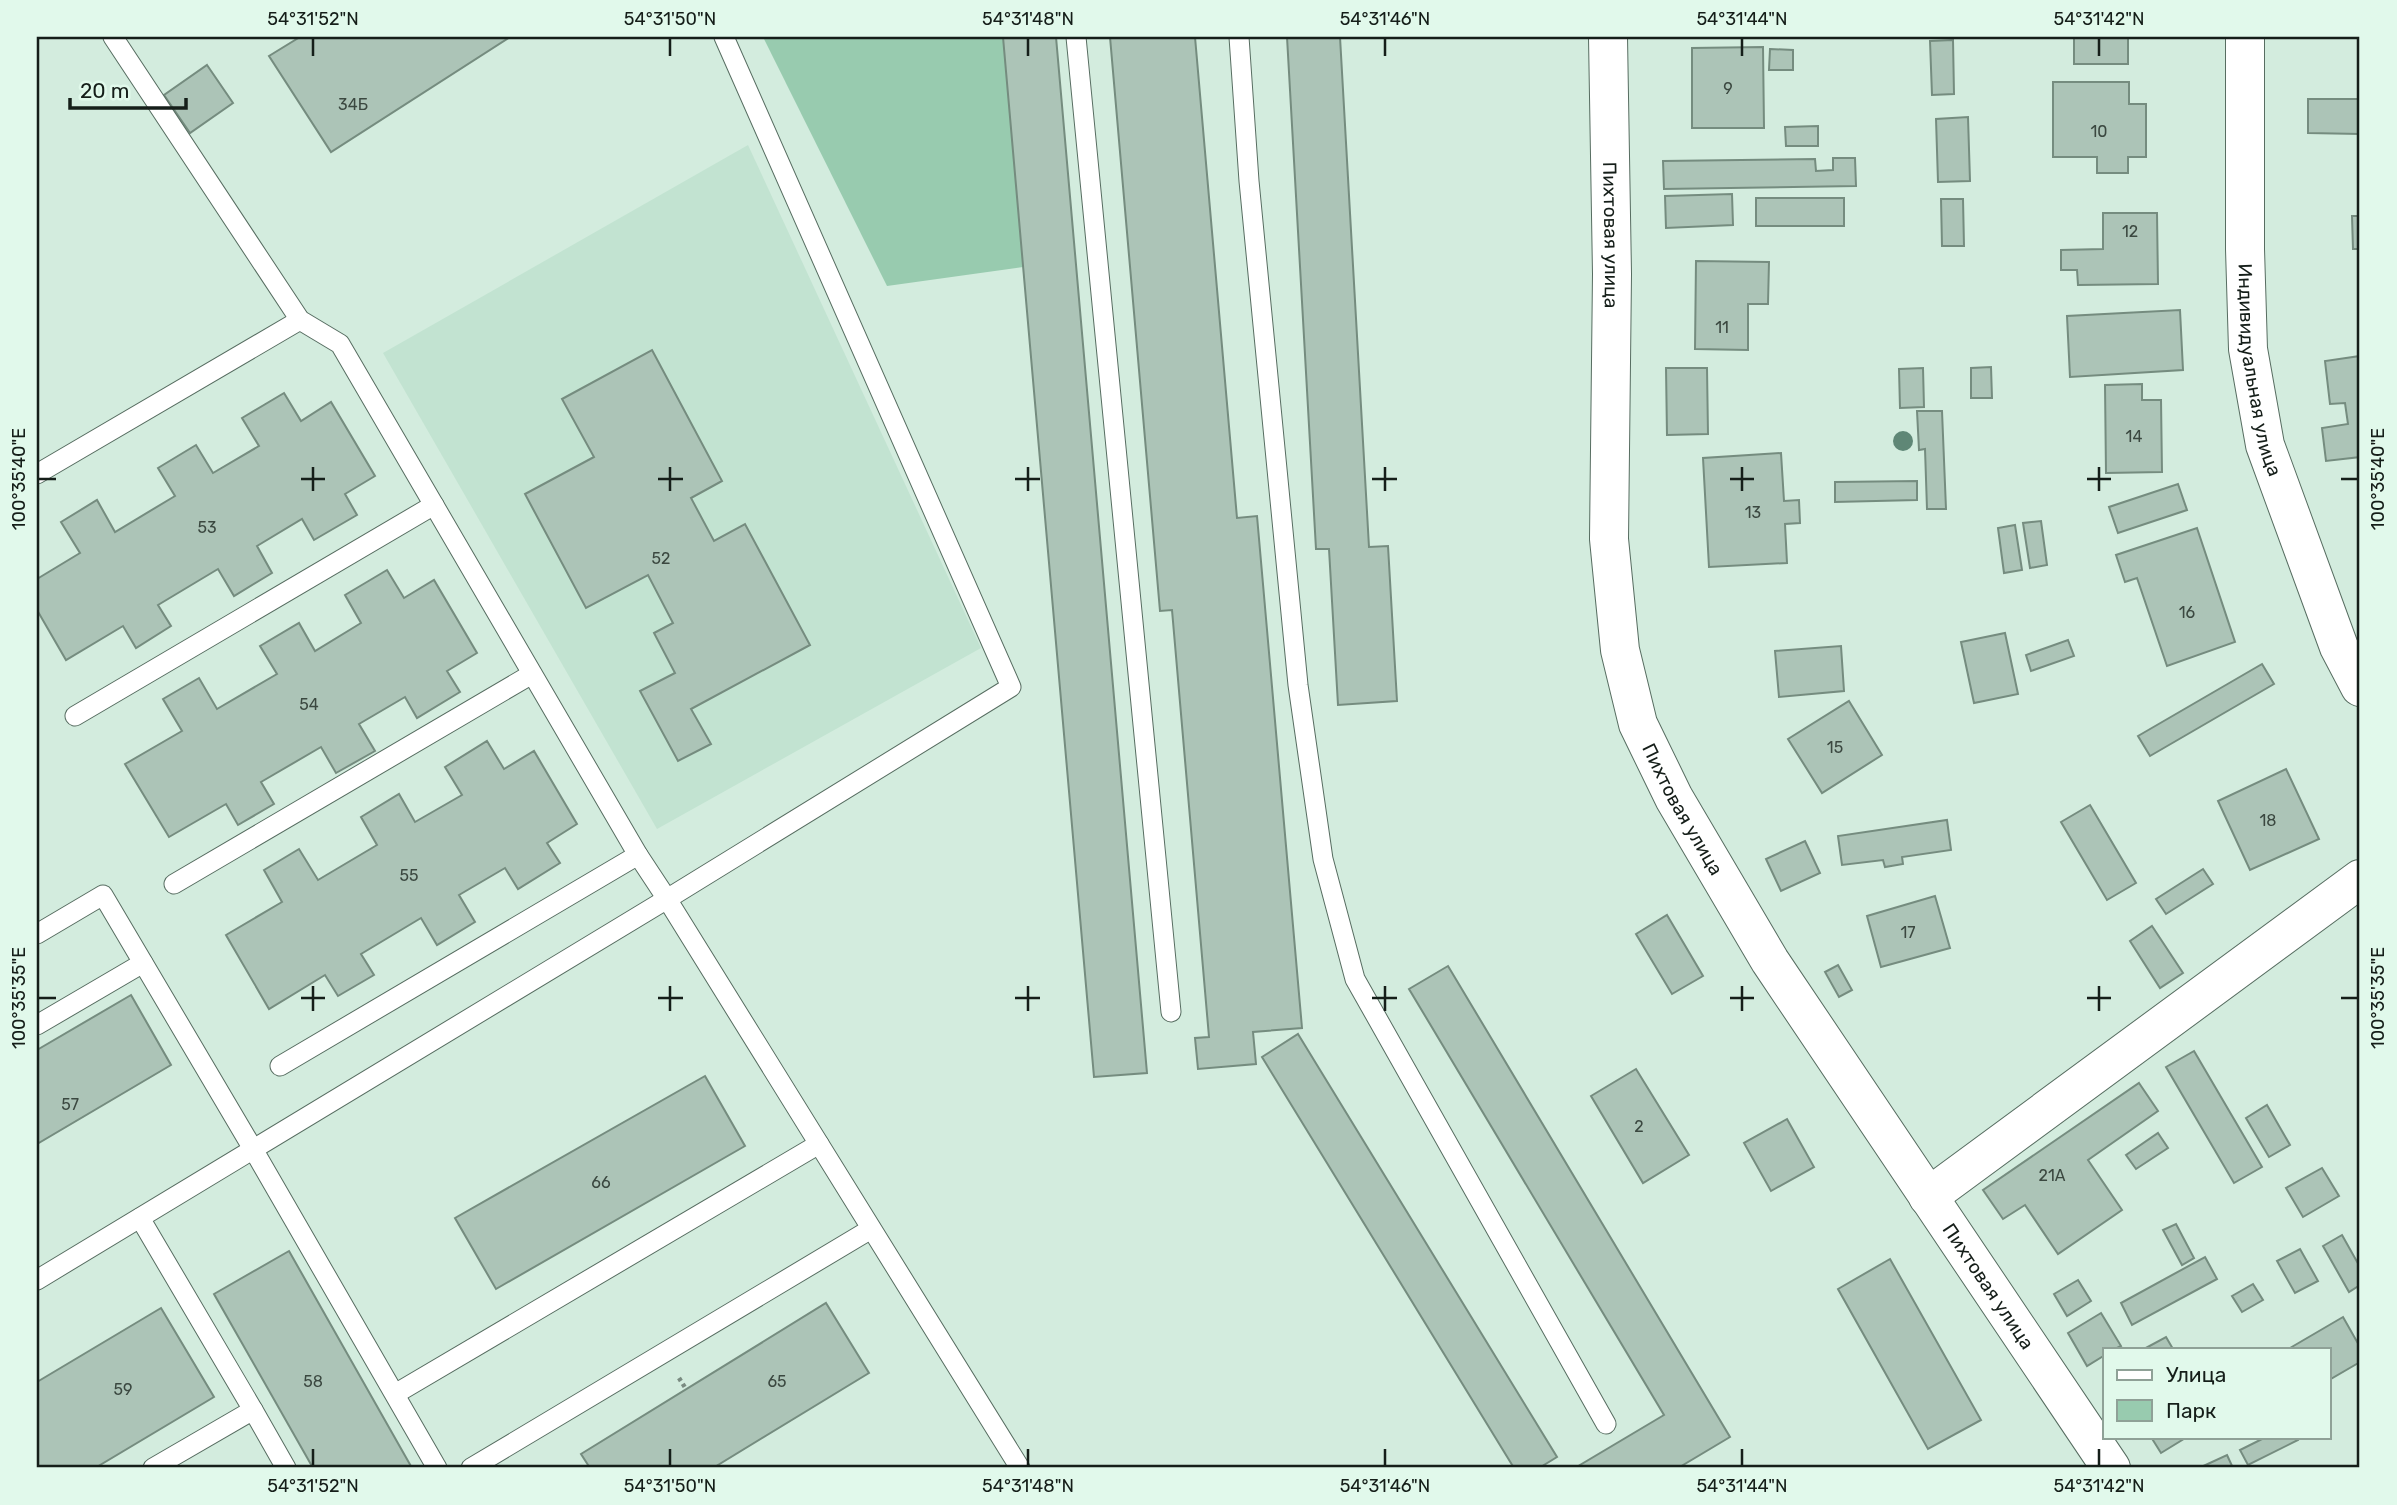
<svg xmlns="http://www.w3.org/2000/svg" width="2397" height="1505" viewBox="0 0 2397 1505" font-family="Rubik,sans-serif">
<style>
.built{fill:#c2e3d1}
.green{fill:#98cbaf}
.building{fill:#acc4b7;stroke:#758c7f;stroke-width:2}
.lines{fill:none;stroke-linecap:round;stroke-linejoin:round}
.service-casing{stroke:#576d61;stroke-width:21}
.minor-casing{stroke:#576d61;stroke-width:40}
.path{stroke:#7a8b81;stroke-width:4.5;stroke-dasharray:3.5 3.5;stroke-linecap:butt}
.service{stroke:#fff;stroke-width:19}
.minor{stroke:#fff;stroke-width:38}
.tree{fill:#5f8776}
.ticks{fill:none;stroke:#151e19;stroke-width:2.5}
.labels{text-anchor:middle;stroke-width:5;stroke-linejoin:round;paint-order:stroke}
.number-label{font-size:16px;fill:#3b4840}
.street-label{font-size:19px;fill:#151e19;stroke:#e1f9eb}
.neatline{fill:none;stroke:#151e19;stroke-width:2.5}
.ticks-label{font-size:18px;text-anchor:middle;fill:#151e19}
</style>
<rect width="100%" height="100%" fill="#d3ecde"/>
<path class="built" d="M748,145l233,503 -324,181 -274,-476z"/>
<path class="green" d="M763,37h240l20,230 -136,19z"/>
<g class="building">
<path d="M300,37h210l-179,115 -62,-96z"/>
<path d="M1003,37h53l91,1036 -53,4z"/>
<path d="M1110,37h85l42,481 20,-2 45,512 -49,4 3,32 -58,5 -3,-31 14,-1 -37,-427 -12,1z"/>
<path d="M1287,37h53l29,510 19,-1 9,155 -59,4 -9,-156h-13z"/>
<rect x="2074" y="37" width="54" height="27"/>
<path d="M1953,40l1,54 -22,1 -2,-54z"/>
<path d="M1763,47l1,81h-72v-80z"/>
<path d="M1770,49l23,1v20h-24z"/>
<path d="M207,65l26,38 -43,30 -26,-38z"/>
<path d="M2053,82h76v22h17v53h-18v16h-31v-16h-44z"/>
<path d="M2308,99h52v35l-52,-1z"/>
<path d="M1968,117l2,64 -32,1 -2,-63z"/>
<path d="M1818,126v20h-32l-1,-19z"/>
<path d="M1833,158h22l1,28 -192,3 -1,-28 152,-2 1,12 17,-1z"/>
<path d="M1732,194l1,31 -67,3 -1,-32z"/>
<rect x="1756" y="198" width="88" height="28"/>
<path d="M1941,199h22l1,47h-22z"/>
<path d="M2103,213h54l1,71 -80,1 -1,-15h-16v-20l42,-1z"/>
<path d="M2352,216h8v33h-7z"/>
<path d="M1696,261l73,1 -1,42h-20v46l-53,-1z"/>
<path d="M2180,310l3,60 -113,7 -3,-61z"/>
<path d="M652,350l70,131 -31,17 23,43 31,-17 65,121 -119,64 20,35 -33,17 -38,-70 35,-18 -21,-40 19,-10 -25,-48 -62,33 -61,-114 69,-37 -32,-58z"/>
<path d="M2360,356v101l-34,4 -4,-33 26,-4 -3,-21 -15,1 -5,-43z"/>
<path d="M1991,367l1,31h-21v-30z"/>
<path d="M1666,368h41l1,66 -41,1z"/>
<path d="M1923,368l1,39 -24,1 -1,-39z"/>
<path d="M2142,384v16h19l1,72 -56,1 -1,-88z"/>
<path d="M284,393l17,28 30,-19 44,74 -30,18 12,21 -43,25 -12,-21 -45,27 15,27 -38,23 -16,-27 -60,36 13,21 -35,22 -13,-22 -57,34 -29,-50v-31l43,-26 -19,-31 36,-22 18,32 60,-36 -17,-28 38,-23 17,28 46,-27 -17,-28z"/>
<path d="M1917,411h25l4,98h-19l-2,-60 -6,1z"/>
<path d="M1781,453l3,48 15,-1 1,23 -15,1 2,39 -78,4 -6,-109z"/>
<path d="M1917,481v19l-82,2v-20z"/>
<path d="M2178,484l9,26 -69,23 -9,-26z"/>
<path d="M2041,521l6,44 -17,3 -7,-45z"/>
<path d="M2015,525l7,45 -18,3 -6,-45z"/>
<path d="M2197,528l38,114 -68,24 -30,-88 -12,4 -9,-27z"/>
<path d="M387,570l17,28 30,-18 43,73 -30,18 13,21 -43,26 -12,-21 -46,27 16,27 -39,22 -15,-26 -60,35 13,22 -36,21 -12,-21 -57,33 -44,-73 57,-33 -19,-32 36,-21 18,31 60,-35 -17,-28 39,-23 16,28 46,-28 -16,-28z"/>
<path d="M2005,633l13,61 -44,9 -13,-61z"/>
<path d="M2068,640l6,16 -43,15 -5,-16z"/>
<path d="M1841,646l3,45 -65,6 -4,-46z"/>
<path d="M2262,664l12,20 -124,72 -12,-20z"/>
<path d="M1849,701l33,54 -60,38 -34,-54z"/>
<path d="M487,741l17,28 30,-18 43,73 -30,19 13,20 -42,26 -13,-21 -46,27 16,27 -38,23 -16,-27 -60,36 13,21 -36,21 -13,-21 -56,34 -43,-74 56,-33 -18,-32 35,-21 19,31 59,-35 -16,-28 38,-23 16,28 47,-27 -17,-28z"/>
<path d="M2286,769l33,70 -69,31 -32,-69z"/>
<path d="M2090,805l46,78 -29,17 -46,-78z"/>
<path d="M1947,820l4,30 -49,7 1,7 -18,3 -2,-7 -41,5 -4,-29z"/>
<path d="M1805,841l15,32 -39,18 -15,-32z"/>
<path d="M2203,869l10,15 -47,30 -10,-15z"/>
<path d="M1935,896l15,52 -69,19 -14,-51z"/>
<path d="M1667,915l36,61 -31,18 -36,-60z"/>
<path d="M2152,926l31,47 -23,15 -30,-47z"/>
<path d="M1838,965l14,25 -13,7 -14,-25z"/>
<path d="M1448,966l282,471 -52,31h-103l89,-53 -255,-426z"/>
<path d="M131,995l40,70 -134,79v-94z"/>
<path d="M1298,1034l259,423 -18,11h-25l-252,-411z"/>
<path d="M2194,1051l68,116 -28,16 -68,-116z"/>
<path d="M1636,1069l53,86 -46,28 -52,-87z"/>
<path d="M705,1076l40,70 -249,143 -41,-71z"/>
<path d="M2139,1083l19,28 -70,49 34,50 -64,44 -33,-49 -22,14 -20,-29z"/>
<path d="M2267,1105l23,40 -21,12 -23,-39z"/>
<path d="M1787,1119l27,48 -43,24 -27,-48z"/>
<path d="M2158,1133l10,15 -32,21 -10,-14z"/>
<path d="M2322,1168l17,28 -36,21 -17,-29z"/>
<path d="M2176,1224l18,34 -12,7 -19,-35z"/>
<path d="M2342,1235l18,32v18l-11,7 -26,-46z"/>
<path d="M2300,1249l18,32 -23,12 -18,-32z"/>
<path d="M289,1251l123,217h-99l-99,-174z"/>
<path d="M2205,1257l12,22 -85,46 -11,-22z"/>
<path d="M1890,1259l91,161 -53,29 -90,-160z"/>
<path d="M2078,1280l13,21 -24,15 -13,-22z"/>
<path d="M2253,1284l10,16 -21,12 -10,-16z"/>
<path d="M826,1303l43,70 -156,95h-123l-9,-14z"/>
<path d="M161,1308l53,89 -119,71h-58v-86z"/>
<path d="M2101,1313l20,33 -6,3h-10v6l-18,11 -19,-33z"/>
<path d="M2343,1317l17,30v15l-31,18v-31l-39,-1z"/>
<path d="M2166,1337l7,12h-29z"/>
<path d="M2151,1437h36l-26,16z"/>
<path d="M2266,1437h31l1,3 -50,25 -8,-15z"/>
<path d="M2227,1455l6,13h-34z"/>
</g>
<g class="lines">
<g class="service-casing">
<g id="service">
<path d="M113,37l187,283 40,24 298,511 29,44 353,569"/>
<path d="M1076,37l95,975"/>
<path d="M1239,37l10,144 49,504 25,174 32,120 251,445"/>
<path d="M37,474l263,-154"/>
<path d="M75,716l359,-211"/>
<path d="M174,884l358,-210"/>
<path d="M37,934l66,-39 150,254 184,319"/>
<path d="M37,1025l106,-62"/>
<path d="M280,1066l358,-211"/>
<path d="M140,1218l113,192"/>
<path d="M37,1280l630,-381 344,-212 -287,-650"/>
<path d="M395,1394l424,-250"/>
<path d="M153,1468l100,-58 33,58"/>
<path d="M471,1468l400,-239"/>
</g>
</g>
<g class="minor-casing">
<g id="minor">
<path id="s1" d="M1608,37l4,237 -3,265 11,111 18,74 36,74 96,163 341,507"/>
<path id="s2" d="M2245,37v212l3,100 17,96 74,202 21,40"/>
<path d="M1928,1197l432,-318"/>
</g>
</g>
<path class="path" d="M679,1378l7,11"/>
<use href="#service" class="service"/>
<use href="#minor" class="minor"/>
</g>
<circle class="tree" cx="1903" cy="441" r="10"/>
<path class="ticks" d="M313,38v18M670,38v18M1028,38v18M1385,38v18M1742,38v18M2099,38v18M313,467v24M670,467v24M1028,467v24M1385,467v24M1742,467v24M2099,467v24M38,479h18M301,479h24M658,479h25M1015,479h25M1372,479h25M1730,479h24M2087,479h24M2341,479h17M313,986v25M670,986v25M1028,986v25M1385,986v25M1742,986v25M2099,986v25M38,998h18M301,998h24M658,998h25M1015,998h25M1372,998h25M1730,998h24M2087,998h24M2341,998h17M313,1449v17M670,1449v17M1028,1449v17M1385,1449v17M1742,1449v17M2099,1449v17"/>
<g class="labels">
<g class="number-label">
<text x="1728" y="94">9</text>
<text x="353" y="110">34Б</text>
<text x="2099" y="137">10</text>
<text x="2130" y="237">12</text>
<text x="1722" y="333">11</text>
<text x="2134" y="442">14</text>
<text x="1753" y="518">13</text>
<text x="207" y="533">53</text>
<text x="661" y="564">52</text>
<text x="2187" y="618">16</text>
<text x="309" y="710">54</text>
<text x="1835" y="753">15</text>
<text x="2268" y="826">18</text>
<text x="409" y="881">55</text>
<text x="1908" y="938">17</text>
<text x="70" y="1110">57</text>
<text x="1639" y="1132">2</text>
<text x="2052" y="1181">21А</text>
<text x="601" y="1188">66</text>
<text x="313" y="1387">58</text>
<text x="777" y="1387">65</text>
<text x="123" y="1395">59</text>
</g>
<g class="street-label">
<text dy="7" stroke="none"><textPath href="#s1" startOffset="198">Пихтовая улица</textPath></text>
<text dy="7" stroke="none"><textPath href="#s2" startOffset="334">Индивидуальная улица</textPath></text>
<text dy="7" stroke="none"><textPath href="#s1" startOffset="786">Пихтовая улица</textPath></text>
<text dy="7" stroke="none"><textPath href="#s1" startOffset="1353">Пихтовая улица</textPath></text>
</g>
</g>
<rect width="2397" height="1505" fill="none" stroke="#e1f9eb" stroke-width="77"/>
<rect x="2103" y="1348" width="228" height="91" fill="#e1f9eb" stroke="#8fa197" stroke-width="2"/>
<rect x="2117" y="1370" width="35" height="10" fill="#ffffff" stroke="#8fa197" stroke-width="2"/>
<text x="2166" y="1382" font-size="21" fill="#151e19">Улица</text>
<rect x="2117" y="1400" width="35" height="21" fill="#98cbaf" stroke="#8fa197" stroke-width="2"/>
<text x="2166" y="1418" font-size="21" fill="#151e19">Парк</text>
<path d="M70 98v10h116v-10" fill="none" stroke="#151e19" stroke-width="3.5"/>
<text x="80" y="98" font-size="21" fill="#151e19" stroke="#e1f9eb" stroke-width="5" paint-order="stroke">20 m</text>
<rect x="38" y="38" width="2320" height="1428" class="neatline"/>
<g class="ticks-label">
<text x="313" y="25">54°31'52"N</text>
<text x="670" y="25">54°31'50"N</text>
<text x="1028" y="25">54°31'48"N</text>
<text x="1385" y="25">54°31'46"N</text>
<text x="1742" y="25">54°31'44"N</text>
<text x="2099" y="25">54°31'42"N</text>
<text transform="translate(2378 479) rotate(-90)" y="6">100°35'40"E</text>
<text transform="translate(19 479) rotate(-90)" y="6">100°35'40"E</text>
<text transform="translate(2378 998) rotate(-90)" y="6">100°35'35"E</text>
<text transform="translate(19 998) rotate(-90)" y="6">100°35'35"E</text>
<text x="313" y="1492">54°31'52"N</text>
<text x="670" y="1492">54°31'50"N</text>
<text x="1028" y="1492">54°31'48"N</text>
<text x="1385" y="1492">54°31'46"N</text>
<text x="1742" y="1492">54°31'44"N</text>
<text x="2099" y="1492">54°31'42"N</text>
</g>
</svg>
